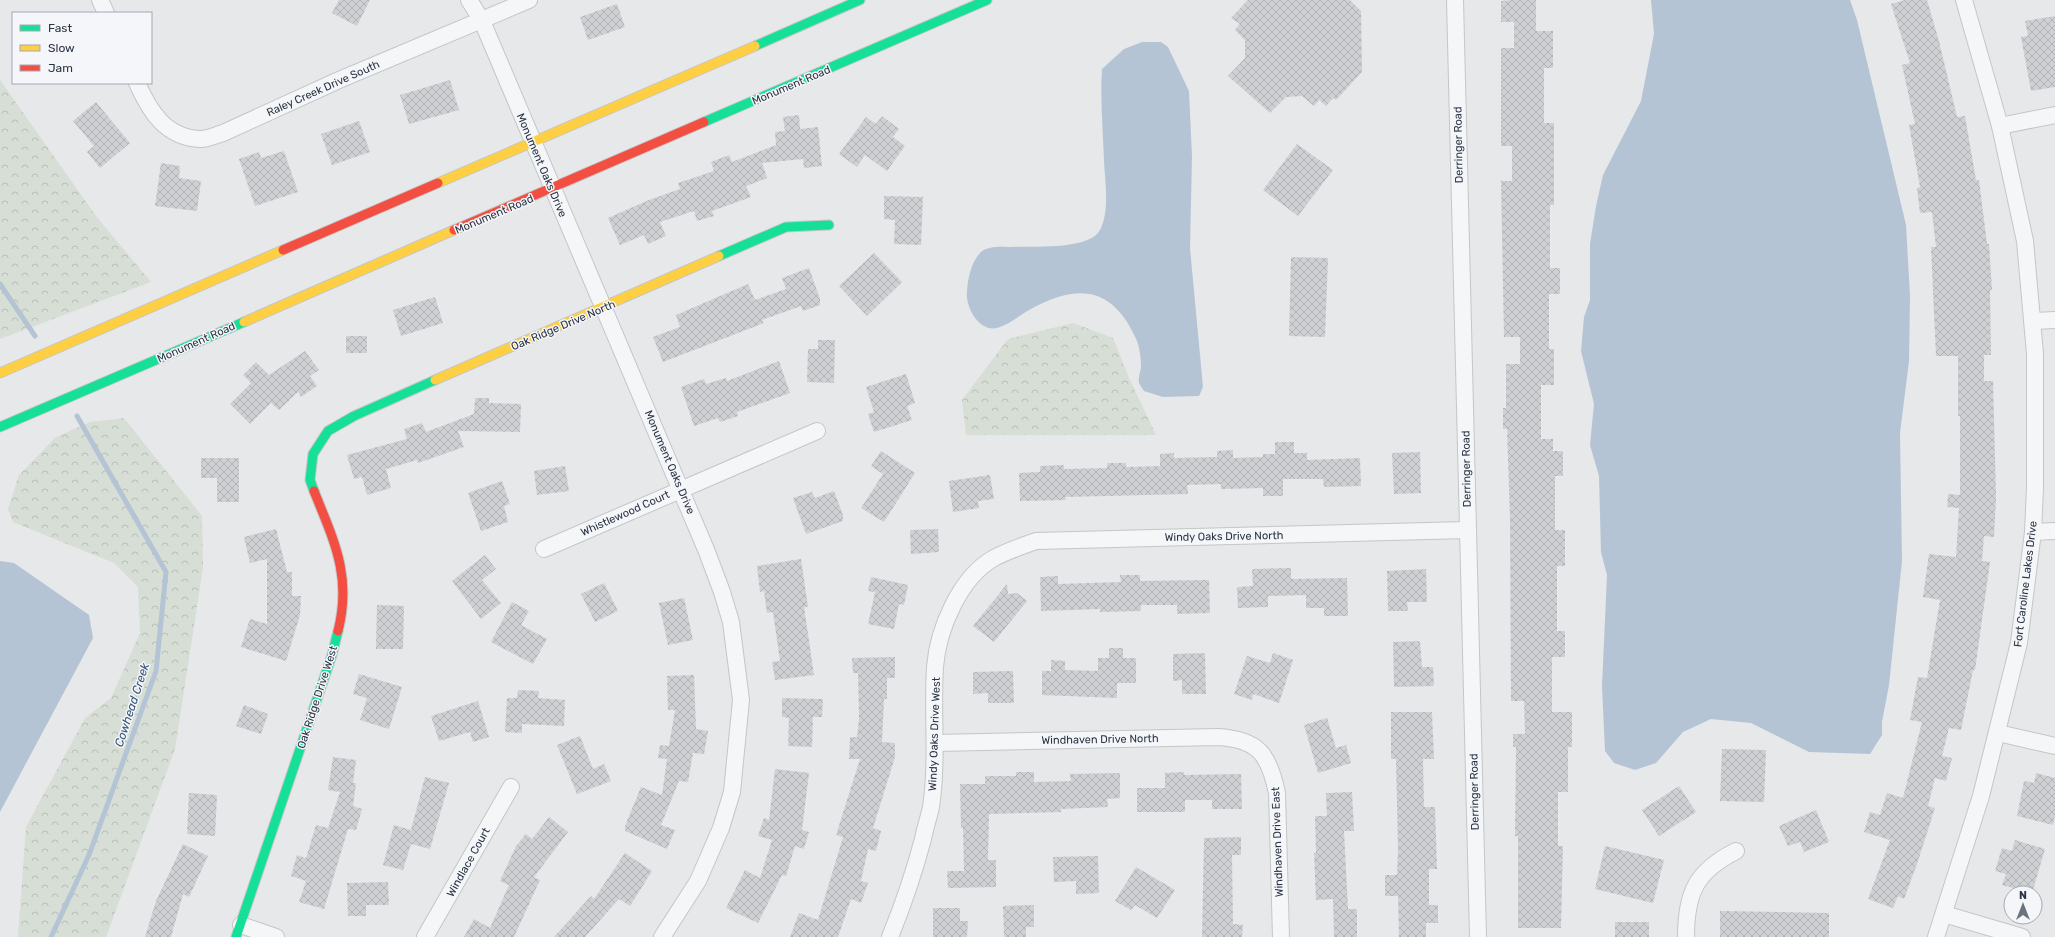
<svg xmlns="http://www.w3.org/2000/svg" width="2055" height="937" viewBox="0 0 2055 937" font-family="Rubik,sans-serif">
<style>
.forest{fill:url(#forest-crowns)}
.water{fill:#b4c4d5}
.lines{fill:none;stroke-linecap:round;stroke-linejoin:round}
.stream{stroke:#b4c4d5;stroke-width:5}
.building{fill:url(#building-cross-hatch)}
.street-casing{stroke:#c4c6c8;stroke-width:18}
.fast-casing{stroke:#c4c6c8;stroke-width:11}
.slow-casing{stroke:#c4c6c8;stroke-width:11}
.jam-casing{stroke:#c4c6c8;stroke-width:11}
.street{stroke:#f5f6f7;stroke-width:16}
.fast{stroke:#16e098;stroke-width:9}
.slow{stroke:#ffcf43;stroke-width:9}
.jam{stroke:#f24e42;stroke-width:9}
.labels{text-anchor:middle;stroke-width:3;stroke-linejoin:round;paint-order:stroke}
.street-label{font-size:11px;fill:#2b3445;stroke:#f4f6f9}
.water-label{font-size:12px;font-style:italic;fill:#34527a;stroke:#f4f6f9}
</style>
<defs>
<pattern id="forest-crowns" width="20" height="18" patternUnits="userSpaceOnUse"><rect width="20" height="18" fill="#d6ded6"/><path d="M2 6a3 3 0 1 1 6 0M12 15a3 3 0 1 1 6 0" fill="none" stroke="#b8bfb9"/></pattern>
<pattern id="building-cross-hatch" width="8" height="8" patternUnits="userSpaceOnUse"><rect width="8" height="8" fill="#ced0d3"/><path d="M0 0l8 8M0 8l8-8" fill="none" stroke="#b1b3b6"/></pattern>
</defs>
<rect width="100%" height="100%" fill="#e6e8ea"/>
<g class="forest">
<path d="M0,80l96,136 55,66 -151,57z"/>
<path d="M1073,323l40,15 16,40 27,57h-190l-4,-35 46,-61z"/>
<path d="M124,418l78,98 1,52 -28,181 -69,188h-88l8,-110 59,-109 26,-20 29,-65 -2,-46 -24,-24 -101,-41 -5,-13 11,-34 37,-38 34,-15z"/>
</g>
<g class="water">
<path d="M1651,0h199l7,20 49,205 4,71 -1,65 -9,72 2,128 -13,124 -7,37v13l-12,19 -61,-2 -58,-29 -40,-4 -28,13 -27,31 -21,7 -21,-7 -9,-12 -3,-65 5,-111 -6,-23 -2,-76 -9,-31 4,-41 -13,-53 3,-34 6,-17v-56l6,-38 7,-31 38,-74 13,-67z"/>
<path d="M1142,42h19l7,5 21,44 3,66 -2,91 13,139 -4,9 -36,1 -19,-6c-2,-3 -4,-6 -5,-8 -1,-4 1,-11 2,-15 0,-9 -1,-19 -4,-27 -23,-53 -57,-59 -106,-32 -12,6 -20,15 -34,19 -18,4 -32,-21 -30,-37 1,-13 4,-29 14,-39 8,-7 23,-5 32,-5 21,-1 77,3 87,-17 10,-19 5,-48 4,-69 -1,-31 -4,-61 -2,-92l22,-20z"/>
<path d="M0,561l14,2 75,52 4,23 -93,174z"/>
</g>
<g class="lines">
<g class="stream">
<path d="M0,284l35,52"/>
<path d="M51,937l38,-82 67,-184 10,-99 -89,-156"/>
</g>
</g>
<g class="building">
<path d="M339,0h31l-13,26 -25,-13z"/>
<path d="M1248,0h102l11,11 1,61 -26,28 -3,-2 -7,8 -7,-6 -5,6 -12,-10 -16,1 -16,16 -42,-37 17,-18v-18l-10,-10 5,-6 -9,-6z"/>
<path d="M1512,0h24v31h17v37h-9v55h10v82h-4v63h10v26h-11v55h5v36h-13v54h12v12h10v25h-8v54h10v36h-8v65h8v26h-13v55h20v35h-4v45h-10v54h5l-2,82h-43v-92h-3l1,-89h-3v-13h12l-1,-33h-13l-1,-183 -3,-89h-4v-21h3v-44h14v-27h-16l-3,-156h11v-35h-11v-98h13v-26h-13v-21z"/>
<path d="M1905,0h22l12,41 18,76 8,-1 11,64h3l8,64h2l3,46h-2l1,65h-7v26h9l3,116 -2,40 -10,-1 -2,25 8,1 -15,108h-2l-12,60 -12,-2 -7,28 10,2 -6,23 -11,-3 -7,28 7,2 -18,56 -13,35 -6,-3 -5,12 -25,-9 22,-59 -26,-8 6,-20 10,3 7,-22 16,5 19,-76 -12,-2 8,-43 9,1 13,-78 -17,-3 6,-43 27,3 3,-49 -12,-1 1,-13 12,1v-79h-2v-60h-22l-5,-109h5l-4,-35 -12,1 -3,-25 3,-1 -11,-62 6,-1 -13,-59 8,-2 -19,-59z"/>
<path d="M617,4l8,23 -37,13 -8,-23z"/>
<path d="M2055,16v71l-24,4 -10,-54 7,-1 -3,-15z"/>
<path d="M450,80l9,30 -50,14 -9,-29z"/>
<path d="M96,102l34,41 -30,25 -13,-16 7,-6 -21,-25z"/>
<path d="M799,115l1,14 18,-2 4,39 -18,2 -1,-9 -41,4 5,15 -21,8 5,11 -39,14 2,5 -17,5 -3,-10 -34,11 6,14 -18,8 -4,-9 -24,10 -12,-27 41,-18 31,-11 -2,-6 36,-12 -3,-9 18,-7 3,7 44,-17 -1,-13 10,-1 -2,-14z"/>
<path d="M882,116l17,13 -6,8 12,9 -18,25 -22,-16 -8,12 -18,-13 27,-37 10,7z"/>
<path d="M359,121l11,31 -38,13 -11,-31z"/>
<path d="M1297,144l36,26 -35,46 -35,-26z"/>
<path d="M284,151l14,41 -43,14 -16,-47 20,-7 2,6z"/>
<path d="M161,163l19,3 -1,12 22,3 -4,30 -42,-5z"/>
<path d="M884,196l39,1 -2,48 -27,-1 1,-24 -11,-1z"/>
<path d="M874,253l28,29 -35,34 -28,-30z"/>
<path d="M1291,257l37,1 -3,79 -36,-1z"/>
<path d="M809,268l11,31v6l-17,6 -2,-5 -39,14 2,3 -101,39 -10,-25 27,-10 -4,-12 72,-31 7,16 31,-11 -4,-11z"/>
<path d="M435,297l8,26 -42,13 -8,-26z"/>
<rect x="346" y="336" width="21" height="17"/>
<path d="M818,340h17l-1,43 -27,-1 1,-33h10z"/>
<path d="M305,351l14,19 -9,6 7,10 -16,11 -3,-5 -19,18 -8,-7 -21,21 -20,-20 21,-21 -8,-8 13,-13 13,13z"/>
<path d="M779,361l11,32 -53,19 1,4 -18,6 -2,-4 -24,8 -13,-39 23,-8 2,5 20,-6 1,3z"/>
<path d="M906,374l9,29 -8,3 5,14 -38,12 -6,-18 6,-2 -8,-25z"/>
<path d="M475,398h14v5l32,1 -1,28 -62,-1 6,16 -46,16 -1,-3 -31,9 5,19 -24,7 -5,-18 -8,2 -7,-24 60,-16 -3,-10 18,-6 4,9 48,-18z"/>
<path d="M1275,442h19v11h13v7l53,-2 1,28 -37,1 -1,-8h-40v17h-20v-8l-42,1v-5l-34,1 1,9 -123,3 1,3 -46,1 -1,-28 21,-1v-6l24,-1v4l43,-1v-5h19v4l34,-1v-12l14,-1v5l43,-1v-6l16,-1v8l30,-1v-3h12z"/>
<path d="M881,451l34,22 -31,49 -23,-14 22,-34 -12,-8z"/>
<path d="M1420,452l1,41 -27,1 -2,-41z"/>
<path d="M201,458h38v44h-22v-24h-16z"/>
<path d="M565,466l4,25 -32,4 -3,-24z"/>
<path d="M990,475l4,24 -16,2 1,7 -26,4 -4,-31z"/>
<path d="M502,481l8,23 -6,2 4,16 -27,9 -13,-38z"/>
<path d="M834,491l9,24v6l-37,13 -13,-36 19,-6 3,6z"/>
<path d="M276,529l11,43h5v24h9l-1,19 -14,46 -45,-14 9,-28 17,5v-65l-17,4 -6,-26z"/>
<path d="M938,529l1,23 -28,2 -1,-24z"/>
<path d="M485,555l11,14 -14,11 19,23 -20,16 -29,-38z"/>
<path d="M801,559l7,48h-4l10,68 -39,5 -3,-18 8,-1 -7,-49 -6,1 -3,-22 -4,1 -3,-26z"/>
<path d="M1291,568v11l56,-1 1,38h-24v-8h-18v-13l-38,1v11l-30,1 -1,-21 16,-1 -1,-17z"/>
<path d="M1426,569l1,33h-20l1,9h-20l-1,-40z"/>
<path d="M1120,575h20v6l69,-1 1,33 -33,1v-9h-36v6l-41,1v-3l-59,2 -1,-34 18,-1v8l63,-2z"/>
<path d="M871,577l37,8 -4,20 -5,-1 -5,25 -26,-5 7,-32 -7,-1z"/>
<path d="M604,583l14,28 -23,11 -14,-28z"/>
<path d="M1007,584l1,10 9,-1 10,8 -33,41 -21,-16z"/>
<path d="M684,598l9,42 -25,5 -9,-42z"/>
<path d="M512,602l17,9 -8,14 26,14 -14,25 -42,-22z"/>
<path d="M377,605l27,1 -1,43h-27z"/>
<path d="M1420,641l2,26h11l1,19 -40,1 -1,-45z"/>
<path d="M1109,648h14v10h13v25h-19v15l-75,-3v-24h9v-11l14,1v9l33,1v-13h11z"/>
<path d="M1205,653l1,41h-24v-14l-9,1v-27z"/>
<path d="M1273,653l20,7 -14,43 -26,-9 -1,6 -18,-6 13,-38 23,7z"/>
<path d="M895,657v21h-8v21h-3l-2,43 13,1v14l-22,71 8,3 -5,20 -8,-2 -7,32 7,2 -7,20 -10,-4 -13,38h-48l9,-24 19,7 25,-83 -7,-2 24,-76h-11l1,-22h7l2,-18 -1,-46h-5l-1,-15z"/>
<path d="M1013,671l1,32h-26v-10l-15,1v-22z"/>
<path d="M359,674l43,13 -13,42 -29,-9 7,-22 -14,-4z"/>
<path d="M694,675l2,54 12,2 -4,23 -11,-1 -5,29 -9,-1 -18,44 14,5 -8,19 -42,-18v-5l16,-39 21,8 5,-36 -9,-1 2,-13 9,1 6,-36h-7l-1,-34z"/>
<path d="M518,690l21,1 -1,7 27,2 -1,26 -42,-2v9l-17,-1 2,-34h10z"/>
<path d="M782,698l41,1 -1,18h-9l-1,30 -24,-1 1,-28 -7,-1z"/>
<path d="M478,701l11,36 -16,5 -3,-10 -31,9 -8,-25z"/>
<path d="M244,705l24,9 -7,20 -25,-8z"/>
<path d="M1391,712h41l2,47h-11l1,48h11l2,62h-8v36h9v18h-12v14h-27l-1,-41h-13v-21h12l1,-25 -2,-91h-5z"/>
<path d="M1327,718l9,30 10,-3 5,18 -33,10 -14,-48z"/>
<path d="M580,736l13,33 11,-5 7,17 -34,13 -20,-49z"/>
<path d="M1722,749l44,1 -2,52 -44,-1z"/>
<path d="M333,757l23,3 -3,23h3l-3,23 9,3 -6,21 -8,-1 -24,80 -25,-7 7,-21 -15,-5 6,-21 9,3 10,-33 12,3 12,-36 -12,-2z"/>
<path d="M775,769l34,4 -7,57 7,2 -5,17 -9,-3 -9,30 -4,-1 -24,48 -32,-15 19,-38 15,8 12,-38 -14,-4 6,-18 5,2z"/>
<path d="M1016,772h18v10l37,-1 -1,-7 50,-1v25l-13,1 1,8 -47,2v3l-72,2 -1,46h8v27l-48,1 -1,-17h17l-1,-44 -2,1 -1,-44h25v-8h31z"/>
<path d="M1184,772v3l57,-1 1,35h-30v-9h-27v12h-48v-24h28v-15z"/>
<path d="M2036,773l19,5v38l-2,9 -36,-9 7,-35 10,2z"/>
<path d="M425,777l24,6 -19,66 -19,-5 -8,26 -20,-5 11,-40 17,5z"/>
<path d="M1679,786l17,26 -37,24 -17,-26z"/>
<path d="M1352,792l2,39h-10l4,78h9v28h-23l-1,-38 -17,1 -2,-47h2l-1,-37h12l-1,-23z"/>
<path d="M189,793l28,2 -2,41 -28,-2z"/>
<path d="M1816,810l13,32 -25,10 -4,-10 -12,4 -9,-20z"/>
<path d="M549,817l19,15 -34,45 6,3 -26,57h-50l10,-18 16,9 19,-43 -9,-4 16,-35 10,-12 6,5z"/>
<path d="M1241,837v18h-9l1,69 10,1 -1,12h-40l2,-99z"/>
<path d="M2015,840l30,9 -13,44 -30,-8 4,-11 -11,-3 7,-23 10,3z"/>
<path d="M183,844l25,12 -19,41 -6,-3 -12,43h-26l11,-36z"/>
<path d="M1605,846l59,14 -11,43 -58,-14z"/>
<path d="M625,853l27,18 -22,35 -11,-7 -34,38h-31l37,-41 3,3z"/>
<path d="M1098,856l1,37 -23,1v-13l-22,1 -1,-25z"/>
<path d="M1136,867l39,23 -18,28 -22,-13 -4,5 -16,-9z"/>
<path d="M388,882l1,23h-23v11h-18l-1,-33z"/>
<path d="M1034,905v22h-8v10h-22l-1,-31z"/>
<path d="M933,908h27v13h8l-1,16h-34z"/>
<path d="M1720,911l109,2v24h-109z"/>
<rect x="1615" y="922" width="34" height="15"/>
</g>
<g class="lines">
<g class="street-casing">
<g id="street">
<path d="M100,0l6,13"/>
<path d="M469,0l13,21 225,531 15,40 9,30 10,78 -9,92 -11,36 -23,53 -36,56"/>
<path d="M1455,0l23,937"/>
<path d="M137,83c13,29 29,55 64,56 7,0 15,-4 22,-6l116,-53 190,-80"/>
<path d="M2000,126l55,-11"/>
<path d="M2034,321l21,-1"/>
<path d="M2033,532l22,-1"/>
<path d="M544,549l273,-118"/>
<path d="M1998,733l57,13"/>
<path d="M936,743l281,-6c41,2 52,17 60,56l4,144"/>
<path d="M1944,914l78,23"/>
<path d="M241,925l35,12"/>
<path d="M425,937l86,-150"/>
<path d="M890,937c13,-32 24,-64 33,-98 2,-11 6,-22 8,-32 7,-47 1,-93 4,-140 3,-38 25,-90 59,-109 13,-7 28,-12 42,-17l432,-11"/>
<path d="M1686,937c0,-44 10,-66 50,-86"/>
<path d="M1936,937l45,-141 38,-153 14,-111 2,-44v-134l-10,-113 -25,-115 -36,-126"/>
</g>
</g>
<g class="fast-casing">
<g id="fast">
<path d="M755,46l105,-46"/>
<path d="M704,122l283,-122"/>
<path d="M719,256l67,-29 43,-2"/>
<path d="M0,427l244,-105"/>
<path d="M314,491l-4,-11 3,-26 15,-23 26,-15 81,-36"/>
<path d="M236,937l96,-282 6,-24"/>
</g>
</g>
<g class="slow-casing">
<g id="slow">
<path d="M438,183l317,-137"/>
<path d="M244,322l210,-92"/>
<path d="M0,373l283,-123"/>
<path d="M435,380l284,-124"/>
</g>
</g>
<g class="jam-casing">
<g id="jam">
<path d="M454,230l250,-108"/>
<path d="M283,250l155,-67"/>
<path d="M314,491c20,50 38,85 24,140"/>
</g>
</g>
<use href="#street" class="street"/>
<use href="#fast" class="fast"/>
<use href="#slow" class="slow"/>
<use href="#jam" class="jam"/>
</g>
<g class="labels">
<g class="street-label">
<text transform="translate(791 85) rotate(-23)" y="4">Monument Road</text>
<text transform="translate(323 88) rotate(-24)" y="4">Raley Creek Drive South</text>
<text transform="translate(1458 145) rotate(-91)" y="4">Derringer Road</text>
<text transform="translate(542 165) rotate(67)" y="4">Monument Oaks Drive</text>
<text transform="translate(494 214) rotate(-23)" y="4">Monument Road</text>
<text transform="translate(563 325) rotate(-23)" y="4">Oak Ridge Drive North</text>
<text transform="translate(196 342) rotate(-24)" y="4">Monument Road</text>
<text transform="translate(670 462) rotate(67)" y="4">Monument Oaks Drive</text>
<text transform="translate(1466 469) rotate(-91)" y="4">Derringer Road</text>
<text transform="translate(625 513) rotate(-24)" y="4">Whistlewood Court</text>
<text transform="translate(1224 536) rotate(-1)" y="4">Windy Oaks Drive North</text>
<text transform="translate(2025 584) rotate(-83)" y="4">Fort Caroline Lakes Drive</text>
<text transform="translate(317 697) rotate(-72)" y="4">Oak Ridge Drive West</text>
<text transform="translate(934 734) rotate(-88)" y="4">Windy Oaks Drive West</text>
<text transform="translate(1100 739) rotate(-1)" y="4">Windhaven Drive North</text>
<text transform="translate(1474 792) rotate(-91)" y="4">Derringer Road</text>
<text transform="translate(1277 842) rotate(-92)" y="4">Windhaven Drive East</text>
<text transform="translate(468 862) rotate(-61)" y="4">Windlace Court</text>
</g>
<g class="water-label">
<text transform="translate(132 705) rotate(-72)" y="4">Cowhead Creek</text>
</g>
</g>
<rect x="12" y="12" width="140" height="72" fill="#f4f6f9" stroke="#a4a8b1"/>
<rect x="20" y="25" width="20" height="6" fill="#16e098" stroke="#a4a8b1"/>
<text x="48" y="32" font-size="12" fill="#2b3445">Fast</text>
<rect x="20" y="45" width="20" height="6" fill="#ffcf43" stroke="#a4a8b1"/>
<text x="48" y="52" font-size="12" fill="#2b3445">Slow</text>
<rect x="20" y="65" width="20" height="6" fill="#f24e42" stroke="#a4a8b1"/>
<text x="48" y="72" font-size="12" fill="#2b3445">Jam</text>
<g transform="translate(2023 905)"><circle r="19" fill="#f4f6f9" stroke="#a4a8b1"/>
<path d="M0-3L7 15L0 10L-7 15Z" fill="#6c737f"/>
<text y="-6" font-size="11" font-weight="bold" text-anchor="middle" fill="#2b3445">N</text>
</g>
</svg>
